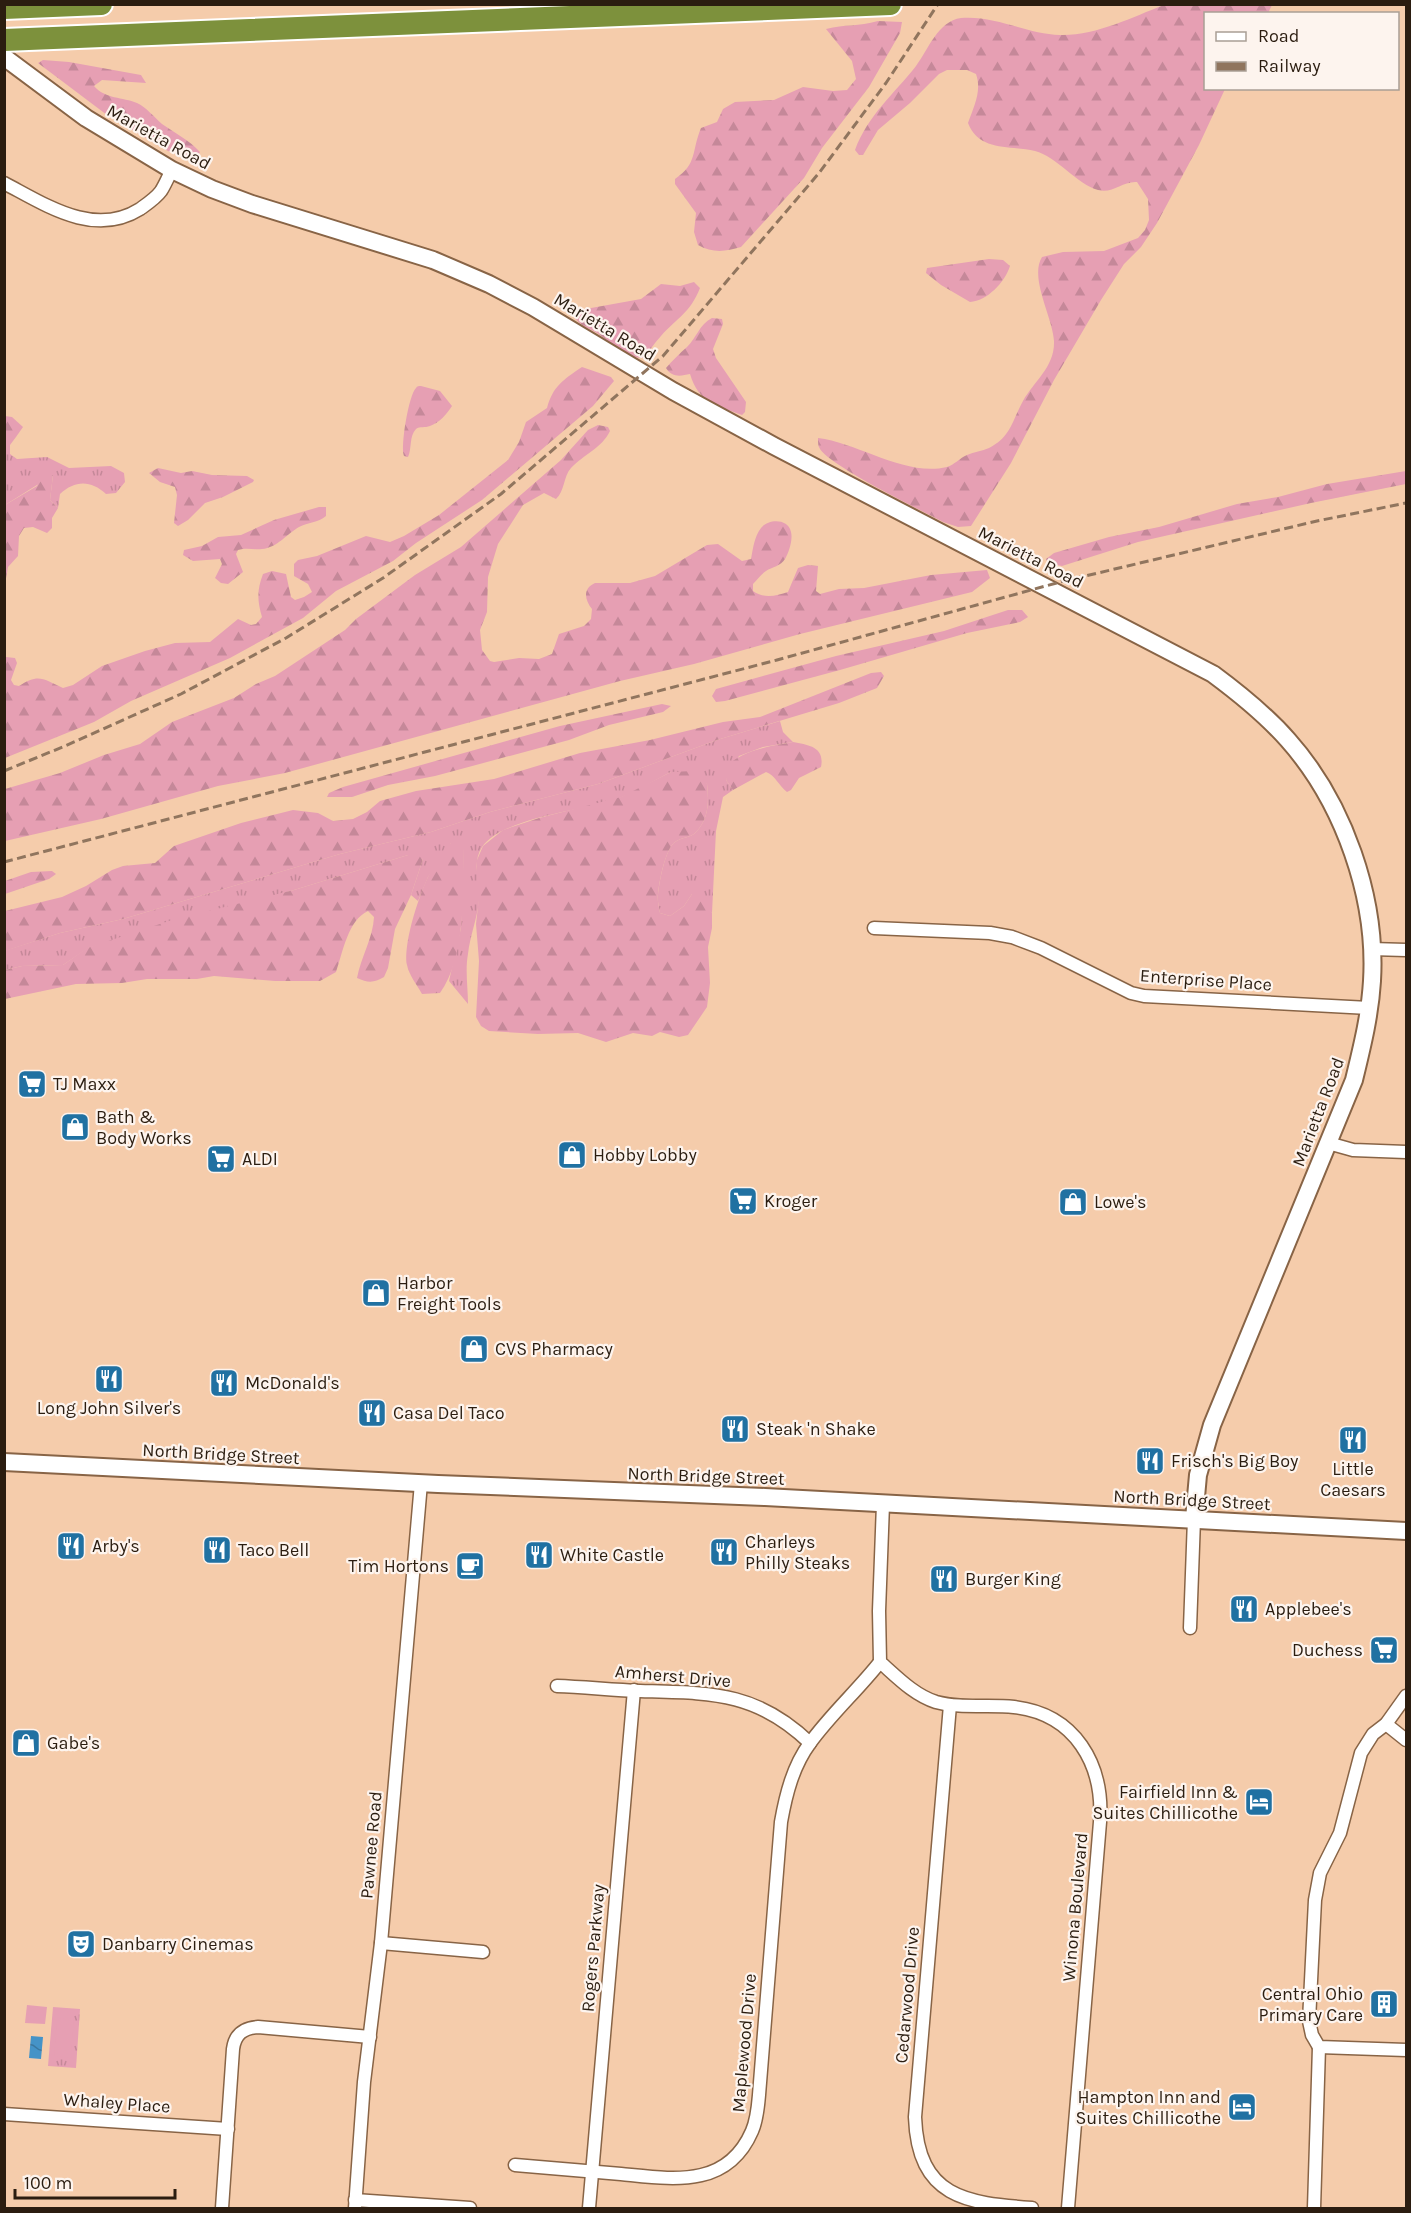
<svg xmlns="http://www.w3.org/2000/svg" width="1411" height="2213" viewBox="0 0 1411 2213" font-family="Karla,sans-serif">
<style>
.grass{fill:url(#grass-tufts)}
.forest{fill:url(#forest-firs)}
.pitch{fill:#e69fb3}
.water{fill:url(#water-waves)}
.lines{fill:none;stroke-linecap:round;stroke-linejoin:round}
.street-casing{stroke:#886446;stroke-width:15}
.secondary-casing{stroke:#886446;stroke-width:20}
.highway-casing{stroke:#fff;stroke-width:26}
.street{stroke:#fff;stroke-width:12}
.secondary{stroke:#fff;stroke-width:16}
.highway{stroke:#7d913c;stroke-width:22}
.rail{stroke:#90755e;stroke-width:3;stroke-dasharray:9 4.5;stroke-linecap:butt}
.labels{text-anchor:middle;stroke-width:4.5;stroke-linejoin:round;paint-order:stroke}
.street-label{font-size:18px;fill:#2b1d10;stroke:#fdf4ee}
.poi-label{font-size:18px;fill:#2b1d10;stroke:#fdf4ee;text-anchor:start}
</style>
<defs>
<pattern id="grass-tufts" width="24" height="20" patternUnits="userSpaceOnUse" patternTransform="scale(1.5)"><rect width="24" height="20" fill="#e69fb3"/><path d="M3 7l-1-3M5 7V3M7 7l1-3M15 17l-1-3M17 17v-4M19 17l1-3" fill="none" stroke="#c58899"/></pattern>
<pattern id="forest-firs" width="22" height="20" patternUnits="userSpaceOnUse" patternTransform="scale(1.5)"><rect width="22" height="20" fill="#e69fb3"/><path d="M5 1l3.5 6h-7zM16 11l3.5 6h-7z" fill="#c58899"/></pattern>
<pattern id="water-waves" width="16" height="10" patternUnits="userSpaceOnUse" patternTransform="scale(1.5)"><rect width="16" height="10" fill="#4593c7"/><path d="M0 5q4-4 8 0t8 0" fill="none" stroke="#3a77a0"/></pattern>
</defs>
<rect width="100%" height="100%" fill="#f5ccab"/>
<g class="grass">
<path d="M5,437h11l-6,8v9l7,5 30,-2 22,11 42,-2 13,7 1,9 -9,11 -10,1c-15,-14 -31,-14 -46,0l-2,14 -8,-8 3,-25 -48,30z"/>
<path d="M780,721l3,11 10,10 -30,5 -24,9 -13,24 7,10 -10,7 -7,34 -4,82 -20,-19 -8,12 -14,10 -10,-3c-1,-6 -3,-13 -2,-18 1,-12 7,-46 17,-53 6,-5 16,-4 21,-10 13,-13 13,-31 11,-48l-36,-12c-16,8 -32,18 -49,25 -35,14 -118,19 -140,50 -11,17 -1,36 -3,54 -2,18 -9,35 -11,53 -3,16 0,34 0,50l-19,-23 12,-53 3,-85h-13l-23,34 -10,24 -7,-6 12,-36 -15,-4 -114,35 -206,58 -25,17 -41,1 -17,4 -1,-19 56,-18 63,-14 217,-65 91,-22 59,-20 108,-28 119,-44z"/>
<path d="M53,2007l27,2 -4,59 -28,-2z"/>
</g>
<g class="forest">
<path d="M1164,5h108l-4,8 -62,1v74l19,1 -26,56 -42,78 -16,24 -17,17 -23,36 -47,80 -43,83 -40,63 -13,1 -15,-5c-20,-11 -118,-58 -124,-75 -1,-1 -1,-8 -1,-9 41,5 87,39 129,29 7,-2 13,-9 20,-12 7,-3 15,-4 22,-7 22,-11 23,-27 34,-47 11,-20 32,-34 31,-60 -1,-23 -25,-63 -12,-84l21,-5 41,-1 34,-13 7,-8 4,-10 -1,-21 -11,-17c-15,-1 -24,12 -39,8 -20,-5 -42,-34 -63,-39 -25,-6 -56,1 -67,-28 6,-17 14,-32 8,-49l-9,-4h-20l-8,4 -29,29 -32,27 -15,25h-4l-4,-5c13,-35 39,-56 61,-84 12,-16 22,-45 45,-48 34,-3 66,16 99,17 36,1 72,-18 104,-30z"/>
<path d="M878,21l24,1 -2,11 -31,54 -47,61 -18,30 -63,69c-16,5 -29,6 -43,-2l-4,-13 2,-19 -21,-29v-5c23,-16 16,-27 26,-51l16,-6 6,-13 12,-7 39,-2 29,-13 30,4 14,-1 9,-11 -4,-18 -26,-32c19,-5 32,-2 52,-8z"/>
<path d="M43,60l26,2 72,13 5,8 -44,-3 -8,6c11,13 29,11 43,17 9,4 17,14 25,21 13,9 27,16 38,28l-5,8 -27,-9 -61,-36 -69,-52z"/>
<path d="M989,259l14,1 7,6c-5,16 -23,35 -40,36l-29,-17 -15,-12 1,-5z"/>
<path d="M694,282l6,6c-10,25 -22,29 -39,48 -7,7 -11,15 -18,22 -21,0 -30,-15 -46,-25 -10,-6 -16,-7 -23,-16l6,-7 61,-11 20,-15 19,2z"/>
<path d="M712,318l10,1 1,5 -10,25 3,9 30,44 -1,10 -3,3c-27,-10 -43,-12 -52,-41 -9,2 -18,4 -24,-6 7,-8 13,-14 21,-21 10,-10 12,-22 25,-29z"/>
<path d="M582,367l29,10 3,4 -21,25 -111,94 -66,43 -23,18 -57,30 -33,27 -73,40 -99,43 -37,21 -89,36 1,-101 9,1 2,5 -6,17 3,5 5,1c20,-13 24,-7 44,2l10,-3 29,-19 43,-15 30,-8 35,-1 28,-23 13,6 5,-1 6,-7c-5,-17 -5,-27 1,-43l9,-3 14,3 5,23 4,3 9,-3 8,-5 -4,-8 -14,-8v-12l4,-4 19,-4 49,-20 24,6 14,-6 35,-21 69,-55 11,-18 7,-20 21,-14c6,-22 16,-28 35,-41z"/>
<path d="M421,386l19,5 12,15c-5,8 -13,17 -22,20 -5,2 -10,0 -14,3 -7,7 -4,20 -8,28l-4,-1c-4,-9 5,-62 12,-68 1,-2 3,-2 5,-2z"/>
<path d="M5,416l7,1 11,10 -7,10h-11z"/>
<path d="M598,425l10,2 2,4c-8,17 -27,24 -39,37 -8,9 -6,23 -15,31l-12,-6 -21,12 -25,39 -10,33 -1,35 -7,18 2,20 8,11 4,1 25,-4 20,1 13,-5 7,-20 25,-8 7,-7 1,-10c-7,-9 -10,-20 3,-26h35l25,-7 52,-31 11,-1 24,17 9,-2c2,-10 3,-22 10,-31 7,-9 27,-10 30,4 2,8 -2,20 -6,27 -4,7 -13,8 -19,12 -5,3 -9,9 -13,13v7c11,8 23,5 35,1l10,-24 10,-3 10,1 -2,25 4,3 19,-5 25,-1 67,-13 56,-5 3,8 -18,14 -172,42 -106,30 -74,17 -335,92 -67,13 -117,33 -96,22v-52l55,-16 44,-18 36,-11 32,-22 62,-24 22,-14 19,-8 70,-46 11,-11 59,-44 46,-28 100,-87 27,-30z"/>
<path d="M158,468l23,5 11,-2 20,4 35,1 7,4 -1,2 -30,15 -18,6 -17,17 -10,6 -4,-3 3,-28 -2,-8 -15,-5 -11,-9z"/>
<path d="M1406,471v13l-95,19 -173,39 -76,24 -14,-3 -2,-4 8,-6 55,-16 50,-10 78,-23 41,-7 49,-13z"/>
<path d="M53,475l-3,25 8,8 -6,10v10l-5,5 -14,-6 -9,1 -5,8 -1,20 -10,11 -3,17v-79l32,-19 4,-10z"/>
<path d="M319,507h7v9c-8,7 -18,6 -27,11 -11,6 -22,21 -37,22 -8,1 -15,-2 -24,1l-2,4 7,18 -15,12 -7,-1 -6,-5 7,-14 -2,-5 -27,2 -10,-6 1,-5 18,-4 16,-9 23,-2 33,-15z"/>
<path d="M1008,610h14l6,7 -8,5 -53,11 -127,37 -115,31 -9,1 -4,-6 4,-7 120,-33 108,-25z"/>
<path d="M881,672l3,4 -7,12 -38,15 -122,37 -119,44 -108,28 -59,20 -91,22 -217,65 -63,14 -55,18v-40l57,-14 24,-11 26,-16 11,-4 32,-3 19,-17 67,-23 52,-13 25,3 15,8 20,-2 14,-7 13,-11 36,-10 78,-12 86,-26 70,-13 73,-18 37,-5 111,-44z"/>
<path d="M662,704l9,2 -8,6 -54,13 -40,15 -134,36 -47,9 -36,12h-25l2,-4 14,-6 217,-61z"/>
<path d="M793,742c16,3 32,5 28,25l-22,11 -8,12 -4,2c-8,-6 -12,-17 -21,-20l-33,18 -7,-10 4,-17c18,-14 41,-17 63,-21z"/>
<path d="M693,771l14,13c2,17 2,35 -11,48 -5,6 -15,5 -21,10 -10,7 -16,41 -17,52 -1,6 1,13 2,19l10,3 14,-10 8,-12 10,-3 4,14 6,8v15l-4,19 2,36 -3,24 -19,28 -9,2 -19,-5 -8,4 -19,-3 -27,9 -28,-9 -40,1 -49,-3 -8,-5 -5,-9 3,-56 -3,-37 3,-27 -2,-15v-22l6,-14 20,-16 36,-12 82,-21 50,-25z"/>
<path d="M460,841l4,2v5c-1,43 2,109 -24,145l-18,1c-5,-9 -13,-19 -15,-29 -5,-26 22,-107 44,-122 3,-2 6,-2 9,-2z"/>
<path d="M408,855h10l5,4 -12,36 -16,34 -7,39 -4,9c-10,6 -16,6 -27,1 4,-21 16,-40 17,-61l-6,-6c-20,9 -25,41 -32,61l-16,9h-45l-61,-5 -17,3h-50l-25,4 -46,1 -71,15v-29l17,-4 41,-1 24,-17 85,-28 122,-30z"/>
<path d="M52,871l4,3 -7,5 -44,15v-13l26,-9z"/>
</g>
<g class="pitch">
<path d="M27,2005l20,2 -2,17 -20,-1z"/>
<path d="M57,2018l17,1 -3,39 -17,-2z"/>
</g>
<path class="water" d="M31,2036l12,1 -2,22 -12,-1z"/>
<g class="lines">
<g class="street-casing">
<g id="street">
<path d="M4,183c42,22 90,55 136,26 7,-5 16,-11 21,-18 4,-6 7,-14 11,-21"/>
<path d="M874,928l116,5 22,4 29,11 90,45 13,3 225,12"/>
<path d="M1371,949l35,1"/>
<path d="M1328,1143l25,7 53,2"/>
<path d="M883,1504l-4,107 1,51c17,15 34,33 56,40 25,7 52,2 78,5 61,7 90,57 86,115l-32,386"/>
<path d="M1190,1628l4,-109"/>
<path d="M557,1686c28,1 55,4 83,5 70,2 116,0 170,52"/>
<path d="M1406,1696l-20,28 -13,10 -12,19 -21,80 -20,40 -5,27 -6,121 3,14 7,12 87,3"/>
<path d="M950,1705l-35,412c3,81 51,86 117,91"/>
<path d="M1386,1724l20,16"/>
<path d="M381,1943l102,9"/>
<path d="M4,2114l224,15"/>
<path d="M515,2165c36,3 71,6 106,9 51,5 106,15 131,-43 5,-11 6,-24 7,-36l22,-273c5,-28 12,-56 29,-79 21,-29 48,-53 70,-81"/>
<path d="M355,2200l115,8"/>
<path d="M222,2208l11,-159c2,-15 10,-21 25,-22l112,10"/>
<path d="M355,2208l9,-126 17,-139 40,-460"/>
<path d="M589,2208l45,-518"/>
<path d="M1314,2208l5,-161"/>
</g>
</g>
<g class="secondary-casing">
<g id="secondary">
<path d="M4,57l82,61 86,52 40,19 40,15 181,56 56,24 44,23 140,84 101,55 439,228c27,20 53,41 75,66 56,63 89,158 84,241 -2,34 -10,66 -18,99l-142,345 -14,50 -4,44"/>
<path d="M4,1462l434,22 327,13 641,34"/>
</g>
</g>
<g class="highway-casing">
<g id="highway">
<path d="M4,8l97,-4"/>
<path d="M4,40l886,-36"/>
</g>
</g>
<use href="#street" class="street"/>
<use href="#secondary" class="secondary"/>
<use href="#highway" class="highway"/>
<g class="rail">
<path d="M4,771l61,-25 116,-52 105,-56 97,-60 118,-84 162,-138 156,-183 67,-90 52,-79"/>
<path d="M4,862l773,-202 283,-78 257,-61 89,-18"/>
</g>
</g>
<defs>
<g id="supermarket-square" transform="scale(1.5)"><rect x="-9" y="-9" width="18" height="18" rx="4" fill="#2071a2" stroke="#fdf4ee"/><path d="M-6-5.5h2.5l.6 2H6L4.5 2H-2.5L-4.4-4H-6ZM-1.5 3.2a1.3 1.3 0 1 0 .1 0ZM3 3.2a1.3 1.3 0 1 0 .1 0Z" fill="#fff"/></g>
<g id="shop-square" transform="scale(1.5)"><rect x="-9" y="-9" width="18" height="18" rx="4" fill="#2071a2" stroke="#fdf4ee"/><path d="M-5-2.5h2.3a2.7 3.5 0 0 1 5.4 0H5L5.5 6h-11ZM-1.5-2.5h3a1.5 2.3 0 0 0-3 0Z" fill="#fff"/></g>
<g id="restaurant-square" transform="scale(1.5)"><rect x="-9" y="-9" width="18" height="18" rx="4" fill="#2071a2" stroke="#fdf4ee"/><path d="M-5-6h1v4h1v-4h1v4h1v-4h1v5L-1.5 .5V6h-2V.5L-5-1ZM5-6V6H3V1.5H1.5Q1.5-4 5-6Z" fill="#fff"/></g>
<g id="cafe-square" transform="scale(1.5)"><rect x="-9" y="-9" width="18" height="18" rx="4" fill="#2071a2" stroke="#fdf4ee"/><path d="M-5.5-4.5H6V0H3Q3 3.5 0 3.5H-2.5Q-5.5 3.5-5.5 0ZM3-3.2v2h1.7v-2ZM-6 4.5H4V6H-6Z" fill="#fff"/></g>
<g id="hotel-square" transform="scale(1.5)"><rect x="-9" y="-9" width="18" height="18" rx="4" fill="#2071a2" stroke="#fdf4ee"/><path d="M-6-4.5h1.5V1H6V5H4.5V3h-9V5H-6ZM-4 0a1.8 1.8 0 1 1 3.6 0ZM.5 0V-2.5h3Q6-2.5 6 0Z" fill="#fff"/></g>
<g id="theatre-square" transform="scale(1.5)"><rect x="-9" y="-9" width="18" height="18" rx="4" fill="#2071a2" stroke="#fdf4ee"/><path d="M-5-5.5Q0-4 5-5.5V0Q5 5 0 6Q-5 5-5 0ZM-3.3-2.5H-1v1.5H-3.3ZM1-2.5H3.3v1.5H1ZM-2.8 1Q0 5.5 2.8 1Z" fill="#fff"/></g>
<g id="building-square" transform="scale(1.5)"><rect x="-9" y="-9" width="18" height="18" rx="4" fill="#2071a2" stroke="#fdf4ee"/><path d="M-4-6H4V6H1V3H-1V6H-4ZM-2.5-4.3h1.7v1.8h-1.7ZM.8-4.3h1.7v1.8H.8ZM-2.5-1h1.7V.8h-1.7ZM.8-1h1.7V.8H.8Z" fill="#fff"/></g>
</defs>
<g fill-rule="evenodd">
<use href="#supermarket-square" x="32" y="1084"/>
<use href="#shop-square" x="75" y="1127"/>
<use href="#shop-square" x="572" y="1155"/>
<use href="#supermarket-square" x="221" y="1159"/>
<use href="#supermarket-square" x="743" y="1201"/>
<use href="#shop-square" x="1073" y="1202"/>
<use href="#shop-square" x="376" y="1293"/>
<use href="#shop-square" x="474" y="1349"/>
<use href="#restaurant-square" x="109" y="1379"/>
<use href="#restaurant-square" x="224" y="1383"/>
<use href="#restaurant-square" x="372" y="1413"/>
<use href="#restaurant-square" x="735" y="1429"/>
<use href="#restaurant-square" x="1353" y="1440"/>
<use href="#restaurant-square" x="1150" y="1461"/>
<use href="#restaurant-square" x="71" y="1546"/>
<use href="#restaurant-square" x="217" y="1550"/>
<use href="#restaurant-square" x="724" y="1552"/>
<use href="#restaurant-square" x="539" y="1555"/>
<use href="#cafe-square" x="470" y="1566"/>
<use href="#restaurant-square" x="944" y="1579"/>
<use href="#restaurant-square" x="1244" y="1609"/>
<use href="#supermarket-square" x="1384" y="1650"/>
<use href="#shop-square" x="26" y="1743"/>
<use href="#hotel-square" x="1259" y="1802"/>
<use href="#theatre-square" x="81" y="1944"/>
<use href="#building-square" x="1384" y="2004"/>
<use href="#hotel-square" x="1242" y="2107"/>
</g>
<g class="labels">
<g class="street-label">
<text transform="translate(159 137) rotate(29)" y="6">Marietta Road</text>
<text transform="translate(605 327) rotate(31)" y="6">Marietta Road</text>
<text transform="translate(1031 557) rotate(27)" y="6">Marietta Road</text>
<text transform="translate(1206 980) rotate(4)" y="6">Enterprise Place</text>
<text transform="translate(1318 1112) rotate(-69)" y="6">Marietta Road</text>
<text transform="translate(221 1454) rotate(3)" y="6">North Bridge Street</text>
<text transform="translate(706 1476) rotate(2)" y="6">North Bridge Street</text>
<text transform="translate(1192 1500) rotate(3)" y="6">North Bridge Street</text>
<text transform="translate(673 1676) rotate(5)" y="6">Amherst Drive</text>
<text transform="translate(371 1845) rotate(-85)" y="6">Pawnee Road</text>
<text transform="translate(1075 1907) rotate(-85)" y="6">Winona Boulevard</text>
<text transform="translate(593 1948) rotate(-85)" y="6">Rogers Parkway</text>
<text transform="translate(907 1995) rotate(-85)" y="6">Cedarwood Drive</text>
<text transform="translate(744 2043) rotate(-85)" y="6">Maplewood Drive</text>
<text transform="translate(117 2103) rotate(4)" y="6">Whaley Place</text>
</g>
<g class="poi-label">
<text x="53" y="1090">TJ Maxx</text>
<text x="96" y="1123">Bath &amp;<tspan x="96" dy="21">Body Works</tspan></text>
<text x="593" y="1161">Hobby Lobby</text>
<text x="242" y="1165">ALDI</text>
<text x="764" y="1207">Kroger</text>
<text x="1094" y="1208">Lowe's</text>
<text x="397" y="1289">Harbor<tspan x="397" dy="21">Freight Tools</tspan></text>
<text x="495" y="1355">CVS Pharmacy</text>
<text x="245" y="1389">McDonald's</text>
<text x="109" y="1414" text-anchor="middle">Long John Silver's</text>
<text x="393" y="1419">Casa Del Taco</text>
<text x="756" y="1435">Steak 'n Shake</text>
<text x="1171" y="1467">Frisch's Big Boy</text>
<text x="1353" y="1475" text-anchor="middle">Little<tspan x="1353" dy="21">Caesars</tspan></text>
<text x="745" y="1548">Charleys<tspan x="745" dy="21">Philly Steaks</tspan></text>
<text x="92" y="1552">Arby's</text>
<text x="238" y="1556">Taco Bell</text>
<text x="560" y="1561">White Castle</text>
<text x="449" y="1572" text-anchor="end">Tim Hortons</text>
<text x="965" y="1585">Burger King</text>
<text x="1265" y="1615">Applebee's</text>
<text x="1363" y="1656" text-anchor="end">Duchess</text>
<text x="47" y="1749">Gabe's</text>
<text x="1238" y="1798" text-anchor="end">Fairfield Inn &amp;<tspan x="1238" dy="21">Suites Chillicothe</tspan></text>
<text x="102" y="1950">Danbarry Cinemas</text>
<text x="1363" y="2000" text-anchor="end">Central Ohio<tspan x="1363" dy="21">Primary Care</tspan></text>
<text x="1221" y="2103" text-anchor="end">Hampton Inn and<tspan x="1221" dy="21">Suites Chillicothe</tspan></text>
</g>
</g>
<rect width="1411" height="2213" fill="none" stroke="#2b1d10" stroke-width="12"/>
<rect x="1204" y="12" width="195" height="78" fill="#fdf4ee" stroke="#a99e95" stroke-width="1.5"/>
<rect x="1216" y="32" width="30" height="9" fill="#ffffff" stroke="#a99e95" stroke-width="1.5"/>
<text x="1258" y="42" font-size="18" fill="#2b1d10">Road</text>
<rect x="1216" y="62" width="30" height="9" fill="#90755e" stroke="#a99e95" stroke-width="1.5"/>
<text x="1258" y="72" font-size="18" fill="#2b1d10">Railway</text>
<path d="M15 2189v9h160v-9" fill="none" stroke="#2b1d10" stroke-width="3"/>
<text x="24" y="2189" font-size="18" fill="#2b1d10" stroke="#fdf4ee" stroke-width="4.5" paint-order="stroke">100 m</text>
</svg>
